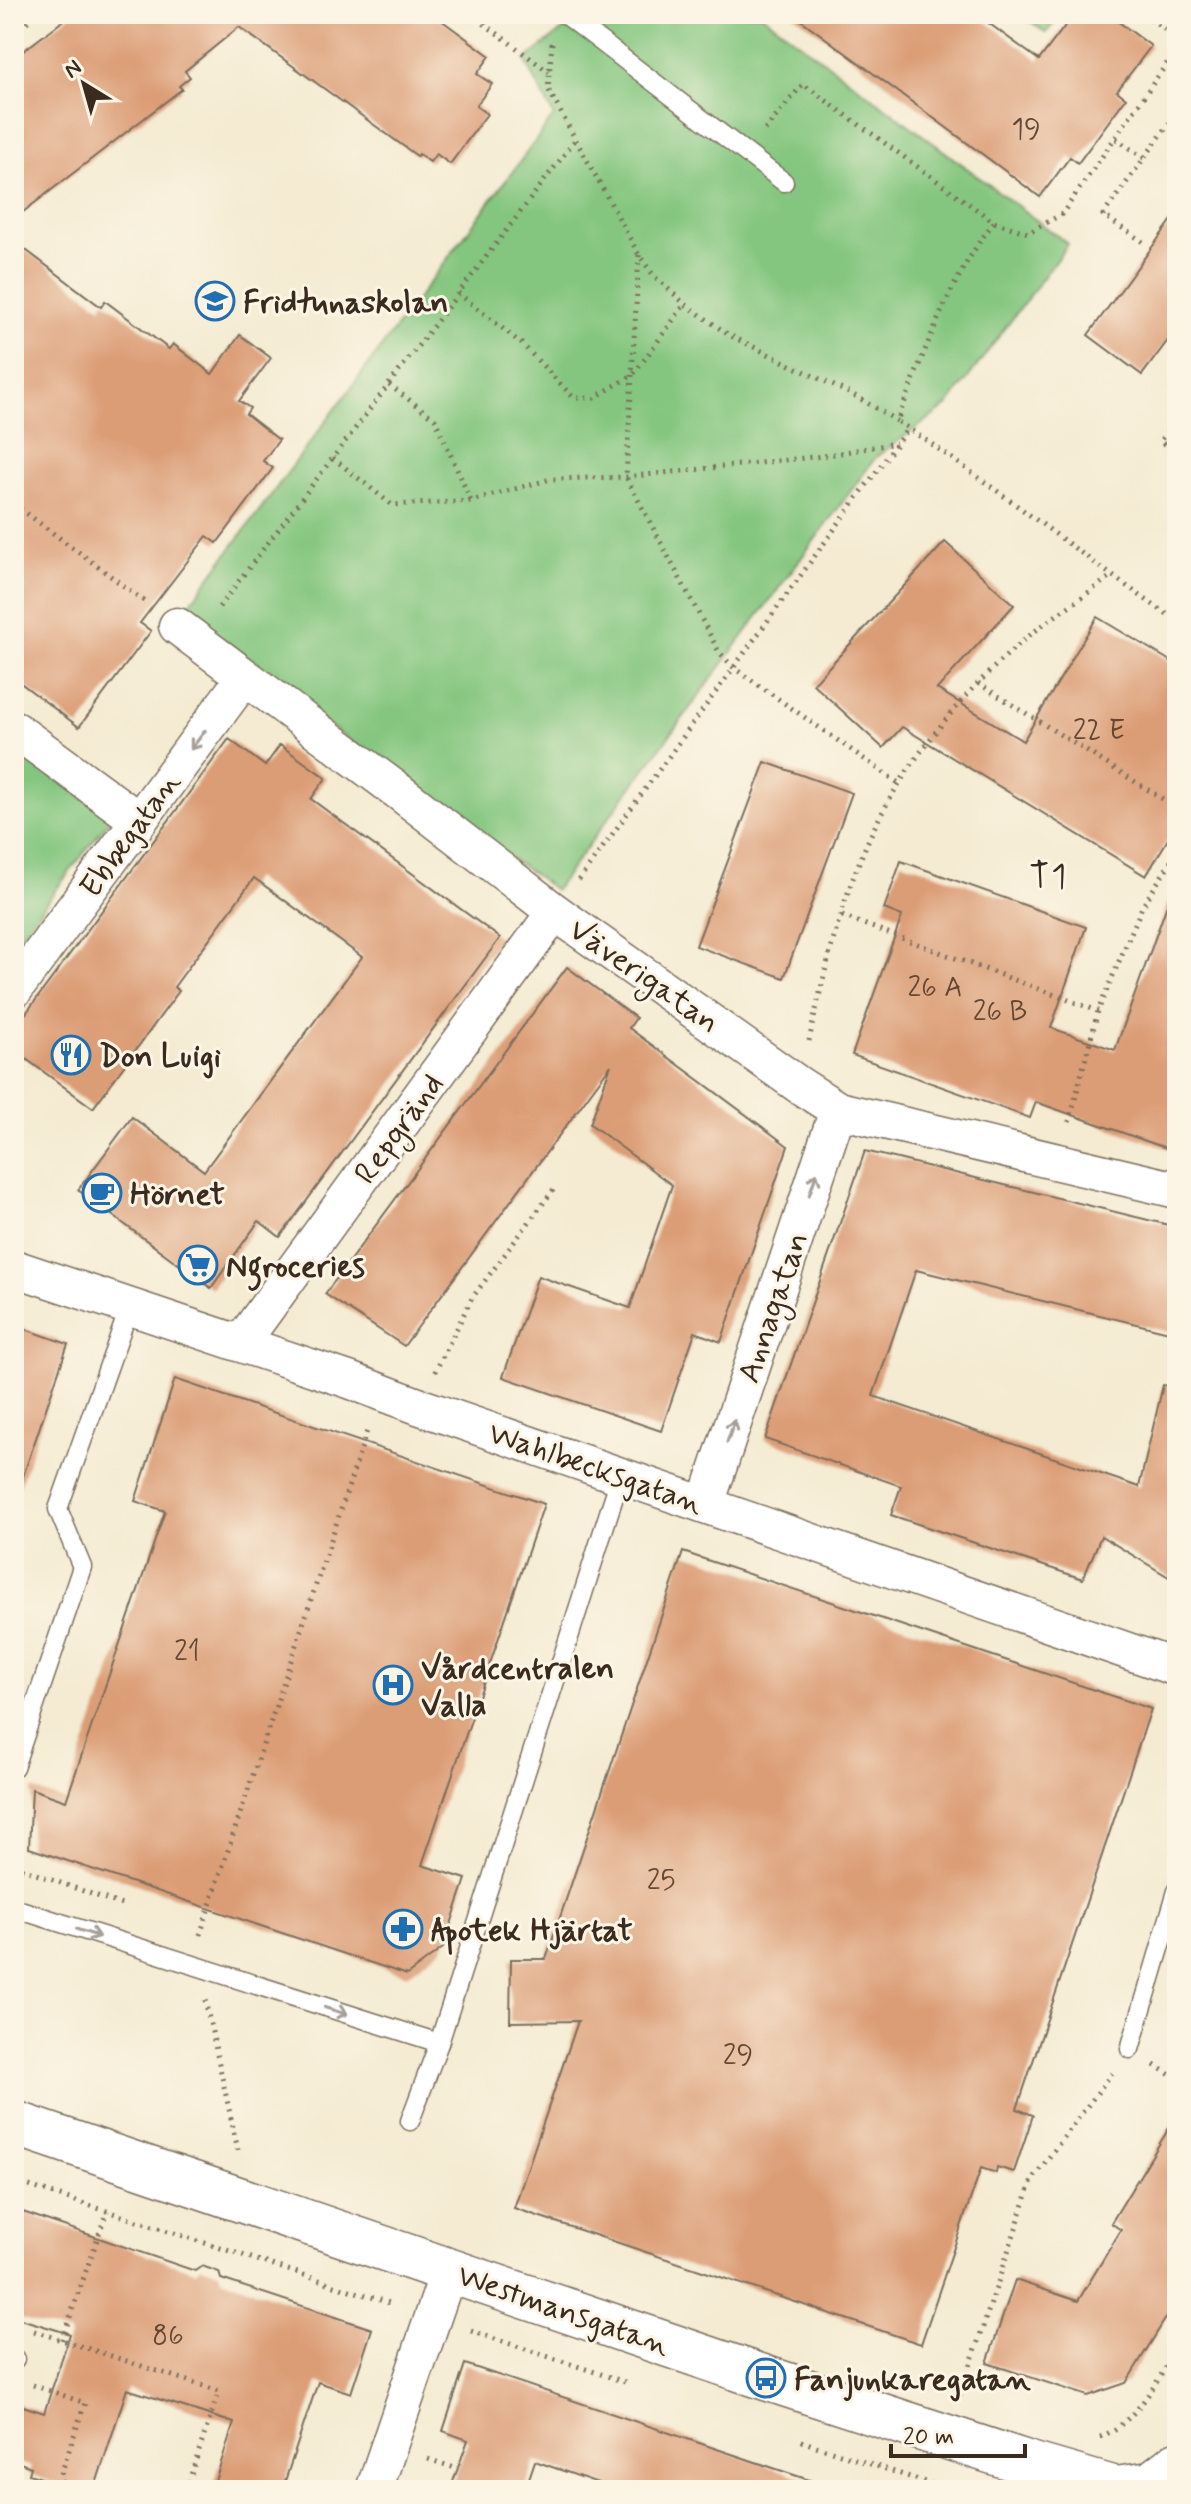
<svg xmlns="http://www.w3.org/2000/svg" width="1191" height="2504" viewBox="0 0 1191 2504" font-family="Mynerve,sans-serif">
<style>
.green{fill:#84c67f;stroke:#60784e;stroke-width:2}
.building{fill:#db9d76}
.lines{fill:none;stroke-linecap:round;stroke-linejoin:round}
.service-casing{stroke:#7c6e5d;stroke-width:21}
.minor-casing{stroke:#7c6e5d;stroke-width:39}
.tertiary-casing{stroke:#7c6e5d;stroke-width:47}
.path{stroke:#7c6e5d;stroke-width:5;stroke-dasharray:2 6;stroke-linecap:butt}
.service{stroke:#fff;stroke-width:18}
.minor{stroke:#fff;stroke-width:36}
.tertiary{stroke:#fff;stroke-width:44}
.oneway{stroke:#a79f9a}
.labels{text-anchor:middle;stroke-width:6;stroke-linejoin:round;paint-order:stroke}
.number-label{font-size:28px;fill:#634734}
.poi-label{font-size:32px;font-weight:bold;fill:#3b2a1e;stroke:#fcf5e5;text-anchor:start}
.street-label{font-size:32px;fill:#3b2a1e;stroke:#fcf5e5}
.neighbourhood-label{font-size:34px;letter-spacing:2px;fill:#3b2a1e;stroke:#fcf5e5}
</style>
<rect width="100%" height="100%" fill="#fcf5e5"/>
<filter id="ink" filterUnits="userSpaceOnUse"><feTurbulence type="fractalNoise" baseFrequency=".0125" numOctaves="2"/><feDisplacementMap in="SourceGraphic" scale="16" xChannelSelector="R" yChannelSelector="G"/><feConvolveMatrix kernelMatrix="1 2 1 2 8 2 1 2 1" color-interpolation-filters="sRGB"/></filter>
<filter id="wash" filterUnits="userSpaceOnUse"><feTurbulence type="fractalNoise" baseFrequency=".006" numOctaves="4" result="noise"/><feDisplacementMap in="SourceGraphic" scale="32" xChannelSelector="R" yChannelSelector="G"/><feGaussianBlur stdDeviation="1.8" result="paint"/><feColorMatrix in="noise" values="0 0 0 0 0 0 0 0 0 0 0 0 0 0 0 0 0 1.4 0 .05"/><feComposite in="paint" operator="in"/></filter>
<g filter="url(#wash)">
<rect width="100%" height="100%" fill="#f4ebd2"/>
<g class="green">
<path d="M583,14h178l307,230 -121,162 -71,51 -321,433 -375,-273 374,-501 -29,-56z"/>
<path d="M1020,14h41l-15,19z"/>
<path d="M14,748l97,70 -97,126z"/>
</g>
<g id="blocks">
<g class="building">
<path d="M72,14h361l57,42 -13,18 15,10 -16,22 11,8 -37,50 -14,-10 -6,8 -11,-8 -2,2 -178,-129 -54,44 5,6 -11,9 3,3 -168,130v-161z"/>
<path d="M793,14h183l63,46 35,-46h34l43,32 -34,45 9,7 -48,65 -8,-6 -30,40z"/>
<path d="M1177,213v115l-35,47 -54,-40z"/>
<path d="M14,241l87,66 4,-6 64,48 4,-5 39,30 28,-39 31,23 -32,43 11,7 -4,6 33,26 -16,21 10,7 -56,75 -10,-7 -67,87 11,8 -72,96 -65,-49z"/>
<path d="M945,542l69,63 -77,84 86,52 74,-124 80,48v159l-31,52 -244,-149 -19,21 -70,-64z"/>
<path d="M229,739l36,27 15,-21 21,15 25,18 -15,21 189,139 -220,299 -21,-16 -48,67 -133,-98 54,-73 72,54 158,-214 -108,-79 -80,109 5,4 -86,117 -79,-58v-9l7,-21z"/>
<path d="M765,762l87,31 -68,185 -88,-32z"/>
<path d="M901,861l185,66 -35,101 64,22 57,-159 5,1v260l-141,-50 -6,16 -178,-63 50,-139 -18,-7z"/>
<path d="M567,967l69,51 -7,10 159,118 -67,196 -26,-10 -34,99 -158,-54 35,-101 92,32 42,-123 -82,-61 21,-59 -207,281 -79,-52z"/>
<path d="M865,1151l312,76v107l-261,-64 -43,126 266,91 24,-102 14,2v195l-76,-46 -18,43 -192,-64 10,-29 -136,-47z"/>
<path d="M14,1325l54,19 -48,141 -6,-1z"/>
<path d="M175,1379l369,125 -122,361 44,14 -23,69 -36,27 -378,-127 3,-59 34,12 99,-290 -30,-10z"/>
<path d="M683,1552l468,157 -134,400 16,6 -19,57 -17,-5 -1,6 -15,-5 -60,176 -407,-136 64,-187 -68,1 1,-63h35z"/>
<path d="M1177,2115v185l-51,83 -38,13 -101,-33 28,-83 63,21 43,-71 -10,-7z"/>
<path d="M14,2209l181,62 7,-5 17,6 2,7 151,50 -21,64 -33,-11 -36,108h-70l22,-67 -107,-34 -33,101h-17l-48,-16 2,-7 -17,-6v-58l30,10 26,-79 -56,-17z"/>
<path d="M465,2364l356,120 -1,6h-202l-83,-29 -10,29h-75l18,-50 -25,-9z"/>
</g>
</g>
</g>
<g filter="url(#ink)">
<use href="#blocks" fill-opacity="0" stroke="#7c6e5d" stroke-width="2"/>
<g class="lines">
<g class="service-casing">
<g id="service">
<path d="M565,14l219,168"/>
<path d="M14,1767l68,-200 -24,-58 72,-203"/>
<path d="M14,1908l425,135 -29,78"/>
<path d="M439,2043l182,-568"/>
<path d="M1130,2049l47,-158"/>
<path d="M14,2359h1"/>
</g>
</g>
<g class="minor-casing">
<g id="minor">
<path d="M177,626l221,165 157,121 244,173 39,25 339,80"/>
<path d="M14,729l124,91"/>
<path d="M14,990l230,-312"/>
<path d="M14,1268l335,112 69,26 759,262"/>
<path d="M241,1343l314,-431"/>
<path d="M706,1504l132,-394"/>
<path d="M374,2490l75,-220"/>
</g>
</g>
<g class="tertiary-casing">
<path id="tertiary" d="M14,2123l752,255 267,87 83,24 35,-5 26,-20"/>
</g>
<g class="path">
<path d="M471,14l78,58"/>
<path d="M1144,14l33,25"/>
<path d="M14,32l23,-18"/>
<path d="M552,43l-4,46 91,166 15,21 31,28 44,31 130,63 38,23"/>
<path d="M765,130l38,-46 191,138 34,11 34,-19 115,-165"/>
<path d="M1116,139l28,19"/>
<path d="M994,222c-46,59 -69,130 -97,199 96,63 185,136 280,200"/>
<path d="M1143,242l-40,-27 74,-102"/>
<path d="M639,255l-13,222 93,175 15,16 166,116"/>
<path d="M458,293l64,51 52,54h20l39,-23 52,-71"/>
<path d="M389,385l46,34 36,82"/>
<path d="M1177,418l-17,23 17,15"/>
<path d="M333,458l59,47 79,-4 80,-22 75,-2 197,-21 73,-13"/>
<path d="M14,504l130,97"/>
<path d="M219,607l357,-468"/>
<path d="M978,683l199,125"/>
<path d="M579,880l329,-452"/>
<path d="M842,916l256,95"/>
<path d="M809,1041c14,-64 30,-132 56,-193 32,-75 95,-154 158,-207 27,-23 59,-43 88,-65"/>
<path d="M1069,1122l29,-111 44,-104 35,-55"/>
<path d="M435,1372l37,-74 82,-109"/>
<path d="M14,1866l108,39"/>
<path d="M200,1935l168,-507"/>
<path d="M205,2000l33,150"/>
<path d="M1154,2065l23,14"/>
<path d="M14,2181l379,123"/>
<path d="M34,2331l185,60 -33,99"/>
<path d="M471,2331l154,51"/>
<path d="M62,2340l45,-129"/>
<path d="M33,2385l52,18 -25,74 3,13"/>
<path d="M960,2396l72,-216 80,-107"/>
<path d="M1100,2437c37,-15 56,-55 77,-88"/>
<path d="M801,2441l148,49"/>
<path d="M428,2459l30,10"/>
</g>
<use href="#service" class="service"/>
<use href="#minor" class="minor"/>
<use href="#tertiary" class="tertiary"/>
</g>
<defs><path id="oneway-shaft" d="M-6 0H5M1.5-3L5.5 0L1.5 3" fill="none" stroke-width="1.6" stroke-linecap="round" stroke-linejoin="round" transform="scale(2)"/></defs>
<g class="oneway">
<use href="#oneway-shaft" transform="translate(198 740) rotate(127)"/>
<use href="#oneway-shaft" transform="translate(813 1184) rotate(-71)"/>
<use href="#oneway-shaft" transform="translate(731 1431) rotate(-71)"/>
<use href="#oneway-shaft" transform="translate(88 1933) rotate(18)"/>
<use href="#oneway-shaft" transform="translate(336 2011) rotate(17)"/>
</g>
</g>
<defs>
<g id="school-ring" transform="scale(2)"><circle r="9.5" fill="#fcf5e5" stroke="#1f6fb2" stroke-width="1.5"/><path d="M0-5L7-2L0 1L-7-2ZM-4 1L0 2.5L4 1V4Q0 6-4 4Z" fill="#1f6fb2"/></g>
<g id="restaurant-ring" transform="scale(2)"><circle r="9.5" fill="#fcf5e5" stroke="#1f6fb2" stroke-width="1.5"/><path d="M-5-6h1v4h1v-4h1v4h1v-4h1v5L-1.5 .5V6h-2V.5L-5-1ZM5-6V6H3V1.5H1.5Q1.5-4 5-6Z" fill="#1f6fb2"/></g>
<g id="cafe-ring" transform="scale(2)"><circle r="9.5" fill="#fcf5e5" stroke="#1f6fb2" stroke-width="1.5"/><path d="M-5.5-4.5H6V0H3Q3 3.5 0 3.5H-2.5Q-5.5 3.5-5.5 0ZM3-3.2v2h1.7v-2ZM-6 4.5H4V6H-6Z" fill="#1f6fb2"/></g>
<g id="supermarket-ring" transform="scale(2)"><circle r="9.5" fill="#fcf5e5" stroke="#1f6fb2" stroke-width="1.5"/><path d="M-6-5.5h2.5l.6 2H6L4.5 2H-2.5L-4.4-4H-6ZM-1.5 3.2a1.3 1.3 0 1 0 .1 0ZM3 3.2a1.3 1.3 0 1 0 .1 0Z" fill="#1f6fb2"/></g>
<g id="hospital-ring" transform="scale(2)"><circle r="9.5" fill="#fcf5e5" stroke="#1f6fb2" stroke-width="1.5"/><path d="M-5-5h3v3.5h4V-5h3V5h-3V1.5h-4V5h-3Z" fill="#1f6fb2"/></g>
<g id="pharmacy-ring" transform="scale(2)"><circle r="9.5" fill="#fcf5e5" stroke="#1f6fb2" stroke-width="1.5"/><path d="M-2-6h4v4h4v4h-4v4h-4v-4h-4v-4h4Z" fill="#1f6fb2"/></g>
<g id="bus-ring" transform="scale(2)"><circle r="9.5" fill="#fcf5e5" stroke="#1f6fb2" stroke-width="1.5"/><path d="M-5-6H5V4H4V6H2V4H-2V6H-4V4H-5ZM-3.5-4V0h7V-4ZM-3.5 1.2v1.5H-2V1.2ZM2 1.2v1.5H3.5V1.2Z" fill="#1f6fb2"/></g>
</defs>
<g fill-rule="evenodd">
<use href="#school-ring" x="215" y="301"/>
<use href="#restaurant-ring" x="71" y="1055"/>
<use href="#cafe-ring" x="102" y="1193"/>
<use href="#supermarket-ring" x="198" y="1265"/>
<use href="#hospital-ring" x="393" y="1685"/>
<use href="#pharmacy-ring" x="403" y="1929"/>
<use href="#bus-ring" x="766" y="2378"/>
</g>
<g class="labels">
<g class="number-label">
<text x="1026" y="138">19</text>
<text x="1099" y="739">22 E</text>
<text x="935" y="996">26 A</text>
<text x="1000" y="1020">26 B</text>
<text x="187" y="1660">21</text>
<text x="661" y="1889">25</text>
<text x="738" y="2064">29</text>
<text x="168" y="2344">86</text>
</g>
<g class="poi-label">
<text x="243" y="312">Fridtunaskolan</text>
<text x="99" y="1066">Don Luigi</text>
<text x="130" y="1204">Hörnet</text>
<text x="226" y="1276">Ngroceries</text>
<text x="421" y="1678">Vårdcentralen<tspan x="421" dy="37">Valla</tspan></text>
<text x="431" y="1940">Apotek Hjärtat</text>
<text x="794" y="2389">Fanjunkaregatan</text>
</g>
<g class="street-label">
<text transform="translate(129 834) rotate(-54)" y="11">Ebbegatan</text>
<text transform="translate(645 975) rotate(35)" y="11">Väverigatan</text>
<text transform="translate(398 1128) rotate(-54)" y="11">Repgränd</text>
<text transform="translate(772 1307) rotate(-71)" y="11">Annagatan</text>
<text transform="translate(596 1467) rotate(19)" y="11">Wahlbecksgatan</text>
<text transform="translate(564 2309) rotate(19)" y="11">Westmansgatan</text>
</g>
<g class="neighbourhood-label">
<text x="1049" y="887">T1</text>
</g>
</g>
<rect width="1191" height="2504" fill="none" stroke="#fcf5e5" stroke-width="48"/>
<g transform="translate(84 84) rotate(323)" stroke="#fcf5e5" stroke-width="6" paint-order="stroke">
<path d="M0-6L14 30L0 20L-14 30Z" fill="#3b2a1e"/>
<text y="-12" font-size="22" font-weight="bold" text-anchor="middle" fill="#3b2a1e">N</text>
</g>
<path d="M891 2444v12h134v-12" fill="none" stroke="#3b2a1e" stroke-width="4"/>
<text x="903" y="2444" font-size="24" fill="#3b2a1e" stroke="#fcf5e5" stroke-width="6" paint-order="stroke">20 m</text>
</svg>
